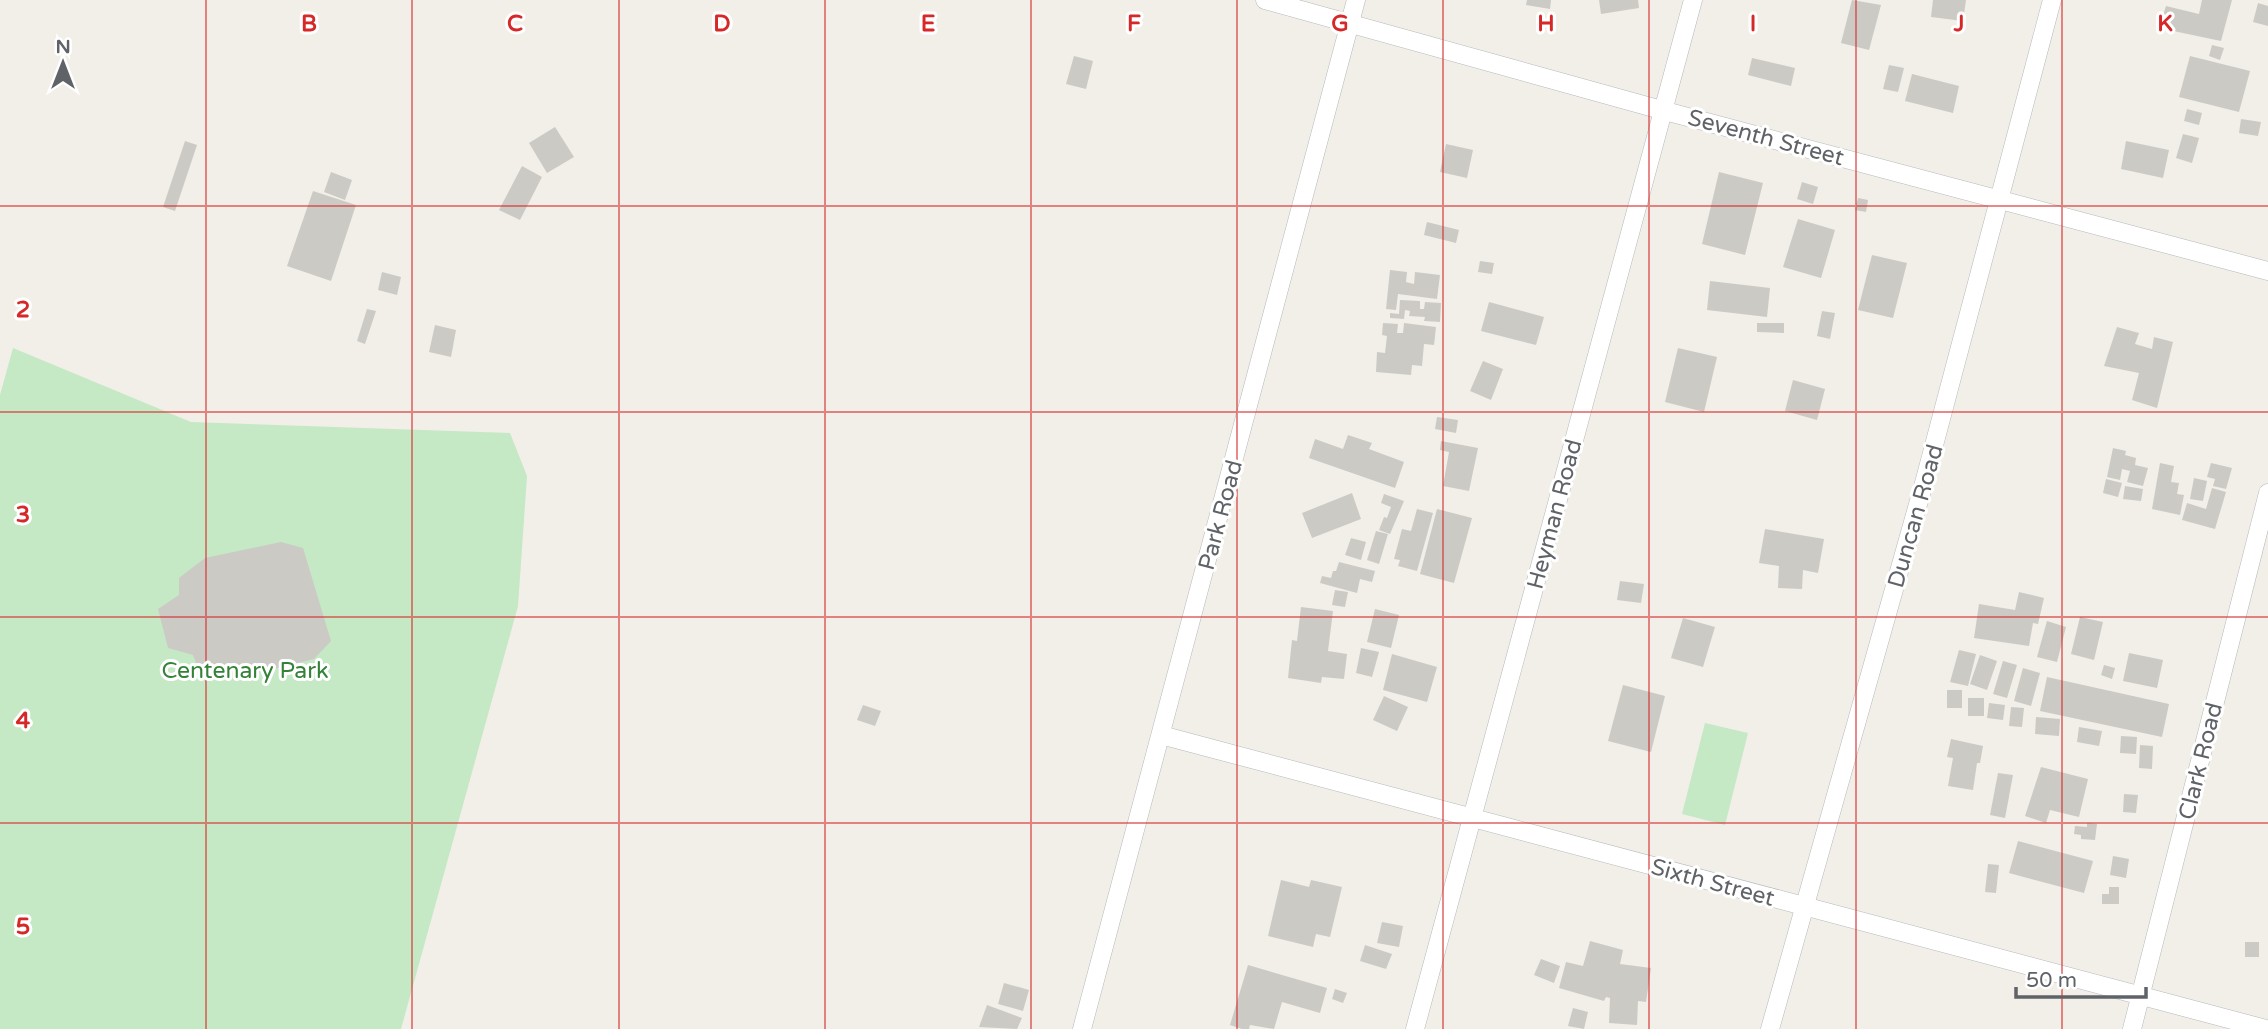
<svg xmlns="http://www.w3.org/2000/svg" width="2268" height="1029" viewBox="0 0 2268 1029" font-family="'Varela Round',sans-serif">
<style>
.green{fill:#c5e8c5}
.building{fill:#cccac5}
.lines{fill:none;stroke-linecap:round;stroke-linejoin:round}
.minor-casing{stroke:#b5b8bc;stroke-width:19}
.minor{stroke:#fff;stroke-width:18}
.grid{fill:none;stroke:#d62828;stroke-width:2;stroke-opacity:0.55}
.labels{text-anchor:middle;stroke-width:6;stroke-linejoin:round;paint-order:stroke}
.street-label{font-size:23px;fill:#5f6368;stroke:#fff}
.park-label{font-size:23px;fill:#348238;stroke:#fff}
.grid-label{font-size:23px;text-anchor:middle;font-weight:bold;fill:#d62828;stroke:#fff;stroke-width:6;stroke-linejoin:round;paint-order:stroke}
</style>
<rect width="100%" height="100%" fill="#f1efe8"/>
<g class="green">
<path d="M13,348l178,74 319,11 17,43 -9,130 -117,423h-401v-634z"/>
<path d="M1705,723l43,10 -23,92 -43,-11z"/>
</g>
<g class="building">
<path d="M1527,0h24l-1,9 -24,-4z"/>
<path d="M1599,0h39l1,8 -38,6z"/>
<path d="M1852,0l29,5 -12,45 -28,-7z"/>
<path d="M1933,0h33l-3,21 -32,-4z"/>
<path d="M2202,0h30l-11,41 -62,-13 7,-22 33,8z"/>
<path d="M2258,3l10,3v20l-15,-4z"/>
<path d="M2212,45l12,3 -4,12 -11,-4z"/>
<path d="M1074,56l19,5 -7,28 -20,-5z"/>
<path d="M2190,56l60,15 -11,41 -60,-15z"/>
<path d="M1752,58l43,10 -4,18 -43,-11z"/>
<path d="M1889,65l15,3 -6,24 -15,-3z"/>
<path d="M1912,74l47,12 -6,27 -48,-12z"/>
<path d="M2187,109l15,4 -3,12 -15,-4z"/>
<path d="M2241,119l20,3 -3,14 -19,-3z"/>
<path d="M555,127l19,30 -27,16 -18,-30z"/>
<path d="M2183,134l16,4 -7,25 -16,-5z"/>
<path d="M185,141l12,4 -22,66 -12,-4z"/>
<path d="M2126,141l43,9 -6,28 -42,-9z"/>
<path d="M1446,144l27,6 -6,28 -27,-6z"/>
<path d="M522,166l20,11 -22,43 -21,-10z"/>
<path d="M331,172l21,8 -7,20 -21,-8z"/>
<path d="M1719,172l44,11 -18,72 -43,-11z"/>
<path d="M1802,182l16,5 -5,17 -16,-5z"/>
<path d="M313,191l43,14 -25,76 -44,-15z"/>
<path d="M1858,198l10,2 -2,12 -11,-2z"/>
<path d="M1798,219l37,11 -14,48 -38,-11z"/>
<path d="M1427,222l32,8 -3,13 -32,-8z"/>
<path d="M1872,255l35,8 -14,55 -35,-8z"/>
<path d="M1480,261l14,2 -2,11 -14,-2z"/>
<path d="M1390,270l17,2 -1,10 8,2 1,-12 25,3 -3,24 -39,-5 -2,16 -10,-1z"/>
<path d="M382,272l19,5 -4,18 -19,-5z"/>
<path d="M1710,281l60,7 -3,29 -60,-7z"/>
<path d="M1400,300l20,1v8h4l1,-7 16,1 -1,19 -16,-1 1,-4 -16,-1 1,-5 -5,-1 -1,9 -14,-1v-5l9,1z"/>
<path d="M1489,302l55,15 -8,28 -55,-14z"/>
<path d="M367,309l9,2 -11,33 -8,-3z"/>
<path d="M1822,311l13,2 -5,26 -13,-3z"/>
<path d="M1383,323l15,1 -1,9h6l1,-10 32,4 -2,18 -10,-1 -2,22 -10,-1 -1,10 -35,-3 1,-20 8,1 2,-17 -5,-1z"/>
<path d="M1757,323h27v10l-27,-1z"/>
<path d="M435,325l21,5 -5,27 -22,-5z"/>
<path d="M2117,327l22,6 -4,11 17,5 2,-12 19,5 -16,66 -25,-8 7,-27 -35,-7z"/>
<path d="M1678,348l39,9 -13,55 -39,-10z"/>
<path d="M1483,361l20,8 -12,31 -21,-9z"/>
<path d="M1793,380l32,9 -8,31 -32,-9z"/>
<path d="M1437,417l21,3 -2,13 -21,-4z"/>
<path d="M1348,435l24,8 -3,6 35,13 -9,26 -86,-30 6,-19 28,10z"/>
<path d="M1441,441l37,7 -9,43 -26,-5 6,-34 -9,-2z"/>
<path d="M2113,448l13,3 -1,4 11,3 -1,7 13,3 -5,18 -16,-4 3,-11 -8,-2 -2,11 -13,-3z"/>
<path d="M2160,463l14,3 -3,16 8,1 -2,11 7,1 -4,20 -28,-6z"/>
<path d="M2211,463l21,5 -6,21 -13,-3 2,-7 -8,-2z"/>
<path d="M2194,478l13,3 -4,20 -13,-2z"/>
<path d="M2106,479l16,4 -4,14 -15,-4z"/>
<path d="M2125,486l18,3 -2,12 -18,-2z"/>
<path d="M2212,488l14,4 -11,37 -33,-9 5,-17 19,6z"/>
<path d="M1352,493l9,26 -49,19 -10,-25z"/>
<path d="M1384,494l20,7 -14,33 -11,-4 5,-13 3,1 4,-11 -10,-4z"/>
<path d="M1417,509l16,4 -16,58 -19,-5 2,-6 -6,-1 8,-30 9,2z"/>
<path d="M1437,509l35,9 -18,65 -34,-9z"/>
<path d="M1765,529l59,10 -6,34 -15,-3 -1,19 -24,-1 1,-22 -20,-3z"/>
<path d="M1376,531l12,3 -9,30 -12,-4z"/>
<path d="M1351,538l15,4 -5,18 -16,-5z"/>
<path d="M281,542l22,6 28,93 -17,18 -76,19 -40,-10 -5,-13 -25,-7 -10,-39 21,-14v-17l26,-20z"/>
<path d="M1339,562l36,9 -3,11 -12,-3 -3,14 -37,-10 2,-7 9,2 2,-7h3z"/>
<path d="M1620,581l24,3 -3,19 -24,-3z"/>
<path d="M1335,590l13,2 -3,15 -13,-2z"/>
<path d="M2019,592l25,6 -6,26 -5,-1 -4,23 -55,-8 5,-34 36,6z"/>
<path d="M1301,607l32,4 -5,40 19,3 -3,25 -22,-2 -1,6 -33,-5 4,-38 5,1z"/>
<path d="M1375,609l24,6 -8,33 -24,-6z"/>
<path d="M2080,617l23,5 -9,38 -23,-6z"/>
<path d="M1683,618l32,9 -12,40 -32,-9z"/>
<path d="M2047,621l19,6 -9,35 -20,-5z"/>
<path d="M1361,648l18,4 -7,25 -16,-4z"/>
<path d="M1959,650l17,4 -8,32 -18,-4z"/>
<path d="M2129,653l34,7 -6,28 -34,-7z"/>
<path d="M1392,654l45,13 -10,35 -44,-12z"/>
<path d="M1980,655l17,6 -10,29 -17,-6z"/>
<path d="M2003,661l14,4 -10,33 -14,-4z"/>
<path d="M2104,665l11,3 -3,11 -11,-4z"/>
<path d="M2023,668l17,5 -9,33 -17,-5z"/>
<path d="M2047,677l122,27 -7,33 -122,-26z"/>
<path d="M1623,685l42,11 -14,56 -43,-11z"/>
<rect x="1947" y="690" width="15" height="18"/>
<path d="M1384,696l24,11 -11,24 -24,-11z"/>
<rect x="1968" y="698" width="16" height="18"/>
<path d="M1989,703l16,2 -2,15 -16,-2z"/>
<path d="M863,705l18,6 -6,15 -18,-6z"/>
<path d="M2011,707l13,1 -2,19 -13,-1z"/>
<path d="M2036,717l24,2 -1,17 -24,-2z"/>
<path d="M2079,727l23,4 -3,15 -22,-4z"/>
<path d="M2121,736l16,1 -1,17 -16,-1z"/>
<path d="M1951,739l32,7 -3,17h-3l-4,27 -25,-4 5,-28 -6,-1z"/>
<path d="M2140,745l13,1 -1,23 -13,-1z"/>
<path d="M2041,767l47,12 -9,38 -29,-7 -4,13 -21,-7z"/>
<path d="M1998,773l15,2 -8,43 -15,-3z"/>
<path d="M2124,794l14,1 -2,18 -13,-1z"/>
<path d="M2087,823l10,1 -2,16 -14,-1v-4l-7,-1 1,-8 12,1z"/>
<path d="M2018,841l75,20 -9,32 -75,-20z"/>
<path d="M2113,856l16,3 -3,19 -16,-3z"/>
<path d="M1988,864l11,1 -3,28 -11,-1z"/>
<path d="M1281,880l28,7 2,-7 31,7 -12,50 -14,-3 -3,13 -45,-11z"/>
<path d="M2109,887h10v17h-17v-10h7z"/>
<path d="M1382,922l21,4 -4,21 -22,-4z"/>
<path d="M1590,941l33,9 -3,14 31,4 -5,34 -8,-1 -1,24 -28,-2 1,-25 -4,-1 -2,4 -45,-13 7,-26 17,4z"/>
<rect x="2245" y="942" width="14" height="15"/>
<path d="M1365,945l27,9 -6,15 -26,-8z"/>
<path d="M1541,959l19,7 -6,17 -20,-8z"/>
<path d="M1248,965l79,23 -7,25 -38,-11 -8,27 -24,-4 -1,4h-7l-12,-4z"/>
<path d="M1004,983l25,7 -6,21 -25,-7z"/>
<path d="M1335,989l12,4 -4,10 -11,-4z"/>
<path d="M987,1005l35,13 -5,11 -38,-2z"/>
<path d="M1573,1008l15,4 -4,17 -16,-3z"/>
</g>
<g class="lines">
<g class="minor-casing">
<g id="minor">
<path d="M1265,0l400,111 603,160"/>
<path d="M1161,735l1105,294"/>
<path d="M1082,1029l274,-1029"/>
<path d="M1415,1029l278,-1029"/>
<path d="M1770,1029l154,-546 128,-483"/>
<path d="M2132,1029l136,-536"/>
</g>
</g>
<use href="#minor" class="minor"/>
</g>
<path class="grid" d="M206,0v1029M412,0v1029M619,0v1029M825,0v1029M1031,0v1029M1237,0v1029M1443,0v1029M1649,0v1029M1856,0v1029M2062,0v1029M0,206h2268M0,412h2268M0,617h2268M0,823h2268"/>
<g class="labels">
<g class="street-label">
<text transform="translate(1766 137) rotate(15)" y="8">Seventh Street</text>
<text transform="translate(1554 514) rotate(-75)" y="8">Heyman Road</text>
<text transform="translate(1220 515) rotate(-75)" y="8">Park Road</text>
<text transform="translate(1915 516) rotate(-74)" y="8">Duncan Road</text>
<text transform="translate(2200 761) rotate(-76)" y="8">Clark Road</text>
<text transform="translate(1713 882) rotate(15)" y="8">Sixth Street</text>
</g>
<g class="park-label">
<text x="245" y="678">Centenary Park</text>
</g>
</g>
<g class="grid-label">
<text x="309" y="31">B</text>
<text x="515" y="31">C</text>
<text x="722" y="31">D</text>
<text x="928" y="31">E</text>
<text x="1134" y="31">F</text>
<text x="1340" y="31">G</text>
<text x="1546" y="31">H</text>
<text x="1753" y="31">I</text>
<text x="1959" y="31">J</text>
<text x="2165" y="31">K</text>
<text x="23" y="317">2</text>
<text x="23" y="522">3</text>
<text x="23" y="728">4</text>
<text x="23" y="934">5</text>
</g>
<g transform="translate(63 63)" stroke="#ffffff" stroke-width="5" paint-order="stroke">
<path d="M0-5L12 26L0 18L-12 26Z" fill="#5f6368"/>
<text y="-10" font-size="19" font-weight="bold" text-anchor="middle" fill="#5f6368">N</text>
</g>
<path d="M2016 987v10h130v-10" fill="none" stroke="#5f6368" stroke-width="3.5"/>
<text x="2026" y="987" font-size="21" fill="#5f6368" stroke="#ffffff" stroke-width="5" paint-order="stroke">50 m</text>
</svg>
